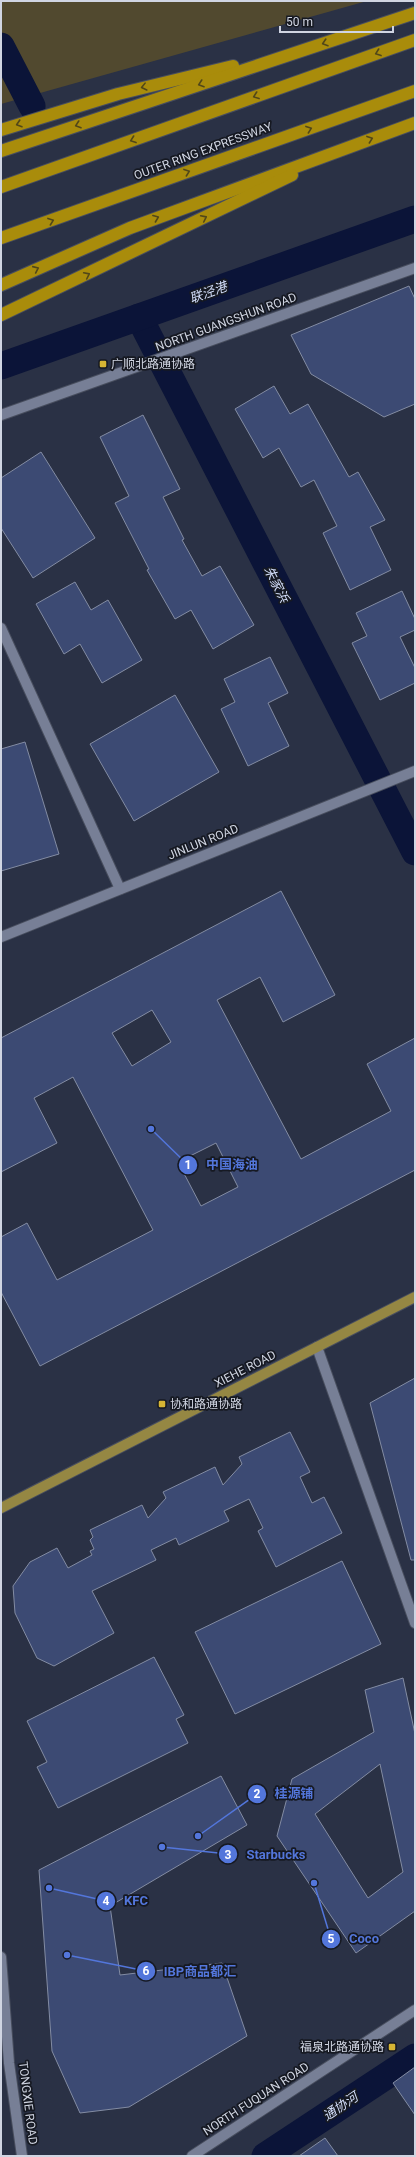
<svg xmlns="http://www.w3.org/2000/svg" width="416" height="2157" viewBox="0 0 416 2157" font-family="Roboto,'Noto Sans SC',sans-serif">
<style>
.green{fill:#51492f}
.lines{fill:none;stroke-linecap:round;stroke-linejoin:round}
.river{stroke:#0b1438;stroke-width:27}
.building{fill:#3c4a73;stroke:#838ca3;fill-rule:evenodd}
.minor-casing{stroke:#484e5e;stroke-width:12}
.major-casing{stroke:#484e5e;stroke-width:12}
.highway-casing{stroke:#484e5e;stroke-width:14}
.minor{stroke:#777f96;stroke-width:10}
.major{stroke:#958743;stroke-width:10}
.highway{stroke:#a98c0b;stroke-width:12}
.oneway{stroke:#514719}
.poi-dot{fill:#d6b534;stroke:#161922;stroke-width:1.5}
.labels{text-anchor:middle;stroke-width:3.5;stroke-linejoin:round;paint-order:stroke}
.street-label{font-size:12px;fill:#d0d5e2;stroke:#161922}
.poi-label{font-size:12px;fill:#d0d5e2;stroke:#161922;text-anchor:start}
.water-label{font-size:13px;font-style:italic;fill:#d2ddf9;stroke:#161922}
.leader{fill:none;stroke:#5376db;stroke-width:1.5}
.callout-dot{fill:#5376db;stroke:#161922;stroke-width:1.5}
.mark-label{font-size:12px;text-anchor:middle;font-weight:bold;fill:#fff}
.callout-label{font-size:13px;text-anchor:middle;font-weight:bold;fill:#5376db;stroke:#161922;stroke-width:3.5;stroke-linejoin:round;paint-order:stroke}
</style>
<rect width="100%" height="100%" fill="#2a3145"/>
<path class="green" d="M1,1h366l-366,103z"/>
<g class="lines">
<g class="river">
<path d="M1,46l31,60"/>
<path d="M139,317l276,535"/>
<path d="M1,366l414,-147"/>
<path d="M265,2156l150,-99"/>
</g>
</g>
<g class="building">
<path d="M409,286l6,13v105l-31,13 -73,-43 -20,-39z"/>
<path d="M274,386l16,28 18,-10 41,73 9,-5 27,48 -15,7 21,43 -41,20 -27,-57 14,-7 -23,-46 -13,7 -22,-39 -16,10 -28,-49z"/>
<path d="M143,415l37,74 -17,8 21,42 -2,1 20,36 18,-10 34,59 -41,24 -22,-39 -16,9 -28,-49 2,-1 -34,-66 14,-7 -29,-59z"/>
<path d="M41,452l54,86 -62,40 -32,-50v-50z"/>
<path d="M75,582l16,28 17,-10 34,60 -40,23 -22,-39 -16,10 -28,-50z"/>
<path d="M402,591l13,28v11l-15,7 15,31v15l-35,17 -28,-57 15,-7 -11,-23z"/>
<path d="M270,657l18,36 -20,10 21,43 -41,20 -27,-57 14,-7 -11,-23z"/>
<path d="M175,695l44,77 -85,49 -44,-77z"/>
<path d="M25,742l34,112 -58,17v-122z"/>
<path d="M281,891l54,104 -52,27 -23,-45 -43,23 84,159 90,-48 -24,-47 48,-26v132l-375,196 -39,-74v-55l26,-14 30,57 96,-50 -80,-153 -39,21 23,45 -56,29v-134zM152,1010l19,32 -39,24 -20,-33zM216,1143l22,44 -37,19 -23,-44z"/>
<path d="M415,1378v182h-4l-41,-157z"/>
<path d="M290,1432l20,40 -10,5 12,26 12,-6 18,36 -66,34 -18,-36 5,-3 -14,-29 -25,12 5,10 -50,24 -3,-7 -25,12 5,10 -64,31 22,42 -60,33 -17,-8 -22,-45 -2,-27 17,-24 27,-14 11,20 24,-13 -2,-4 4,-2 -4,-9 3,-3 -3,-7 52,-25 6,13 18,-20 -3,-6 52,-25 8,18 19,-21 -3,-7z"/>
<path d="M342,1561l39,83 -146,70 -40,-82z"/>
<path d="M154,1657l30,58 -8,4 12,24 -130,65 -21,-41 10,-5 -20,-41z"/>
<path d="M403,1678l12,56v177l-59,42 -79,-117 15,-57 82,-47 -9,-42zM380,1764l23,108 -35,26 -53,-84z"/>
<path d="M221,1776l26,49 -137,81 10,69 102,-12 25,73 -118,71 -49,6 -28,-62 -13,-181z"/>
<path d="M415,2067v48l-22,-32z"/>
<path d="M325,2138l13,18h-39z"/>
</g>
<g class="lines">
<g class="minor-casing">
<g id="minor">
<path d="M1,415l414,-147"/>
<path d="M1,628l119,261"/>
<path d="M1,937l414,-166"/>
<path d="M317,1347l98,276"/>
<path d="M1,1957l8,106 13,93"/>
<path d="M192,2156l223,-146"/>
</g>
</g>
<g class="major-casing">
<path id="major" d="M1,1508l414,-211"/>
</g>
<g class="highway-casing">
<g id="highway">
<path d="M1,130l117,-36 115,-28"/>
<path d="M1,151l414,-138"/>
<path d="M1,187l414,-147"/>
<path d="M1,238l414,-147"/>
<path d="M1,285l129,-57 285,-105"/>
<path d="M1,315l291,-140"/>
</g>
</g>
<use href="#minor" class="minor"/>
<use href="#major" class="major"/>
<use href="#highway" class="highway"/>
</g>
<defs><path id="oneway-chevron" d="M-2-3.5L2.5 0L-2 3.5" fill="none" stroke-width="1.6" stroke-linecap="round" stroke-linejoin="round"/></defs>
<g class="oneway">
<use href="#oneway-chevron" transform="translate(325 43) rotate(162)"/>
<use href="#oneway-chevron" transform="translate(378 53) rotate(160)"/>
<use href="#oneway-chevron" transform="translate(201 84) rotate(161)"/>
<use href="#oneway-chevron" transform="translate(144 87) rotate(166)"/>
<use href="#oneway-chevron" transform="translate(256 96) rotate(160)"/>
<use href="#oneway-chevron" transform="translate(19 124) rotate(162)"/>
<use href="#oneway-chevron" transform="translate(78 125) rotate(161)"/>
<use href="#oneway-chevron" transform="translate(309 129) rotate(-20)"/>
<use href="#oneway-chevron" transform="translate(370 139) rotate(-20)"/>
<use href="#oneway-chevron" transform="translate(133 140) rotate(160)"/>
<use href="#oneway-chevron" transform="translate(187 172) rotate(-20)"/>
<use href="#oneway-chevron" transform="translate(156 218) rotate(-21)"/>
<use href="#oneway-chevron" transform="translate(204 218) rotate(-26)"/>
<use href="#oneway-chevron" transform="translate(51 221) rotate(-20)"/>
<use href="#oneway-chevron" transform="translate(36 269) rotate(-24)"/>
<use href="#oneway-chevron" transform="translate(87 275) rotate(-26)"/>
</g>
<g class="poi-dot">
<rect x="99" y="360" width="8" height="8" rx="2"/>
<rect x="158" y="1400" width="8" height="8" rx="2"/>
<rect x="388" y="2043" width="8" height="8" rx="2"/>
</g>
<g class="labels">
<g class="street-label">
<text transform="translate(203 151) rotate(-20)" y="4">OUTER RING EXPRESSWAY</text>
<text transform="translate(226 322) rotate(-20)" y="4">NORTH GUANGSHUN ROAD</text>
<text transform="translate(203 842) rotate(-22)" y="4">JINLUN ROAD</text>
<text transform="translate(245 1369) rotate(-27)" y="4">XIEHE ROAD</text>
<text transform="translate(256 2099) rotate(-33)" y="4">NORTH FUQUAN ROAD</text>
<text transform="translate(28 2103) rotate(83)" y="4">TONGXIE ROAD</text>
</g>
<g class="poi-label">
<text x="111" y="368">广顺北路通协路</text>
<text x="170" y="1408">协和路通协路</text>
<text x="384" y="2051" text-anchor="end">福泉北路通协路</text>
</g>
<g class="water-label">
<text transform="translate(208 292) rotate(-20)" y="5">联泾港</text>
<text transform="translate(277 584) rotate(63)" y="5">朱家浜</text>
<text transform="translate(340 2106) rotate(-34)" y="5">通协河</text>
</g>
</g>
<path class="leader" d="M151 1129L188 1165M198 1836L257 1794M162 1847L228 1854M49 1888L106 1901M314 1883L331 1939M67 1955L146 1971"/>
<g class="callout-dot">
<circle cx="151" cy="1129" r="4"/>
<circle cx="198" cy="1836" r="4"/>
<circle cx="162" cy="1847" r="4"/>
<circle cx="49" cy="1888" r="4"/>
<circle cx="314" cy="1883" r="4"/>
<circle cx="67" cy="1955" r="4"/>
<circle cx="188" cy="1165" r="10"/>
<circle cx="257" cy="1794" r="10"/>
<circle cx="228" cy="1854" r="10"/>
<circle cx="106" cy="1901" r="10"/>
<circle cx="331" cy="1939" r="10"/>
<circle cx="146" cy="1971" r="10"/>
</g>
<g class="mark-label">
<text x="188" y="1169">1</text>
<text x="257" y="1798">2</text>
<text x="228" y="1859">3</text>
<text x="106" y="1905">4</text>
<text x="331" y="1943">5</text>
<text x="146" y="1975">6</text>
</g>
<g class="callout-label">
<text x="232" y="1169">中国海油</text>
<text x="294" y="1798">桂源铺</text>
<text x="276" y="1859">Starbucks</text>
<text x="136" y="1905">KFC</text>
<text x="364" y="1943">Coco</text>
<text x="200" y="1976">IBP商品都汇</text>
</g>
<rect width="416" height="2157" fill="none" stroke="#d0d5e2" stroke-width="4"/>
<path d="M280 26v6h113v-6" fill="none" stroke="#d0d5e2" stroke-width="2"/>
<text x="286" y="26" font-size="12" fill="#d0d5e2" stroke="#161922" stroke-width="3" paint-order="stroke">50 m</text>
</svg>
